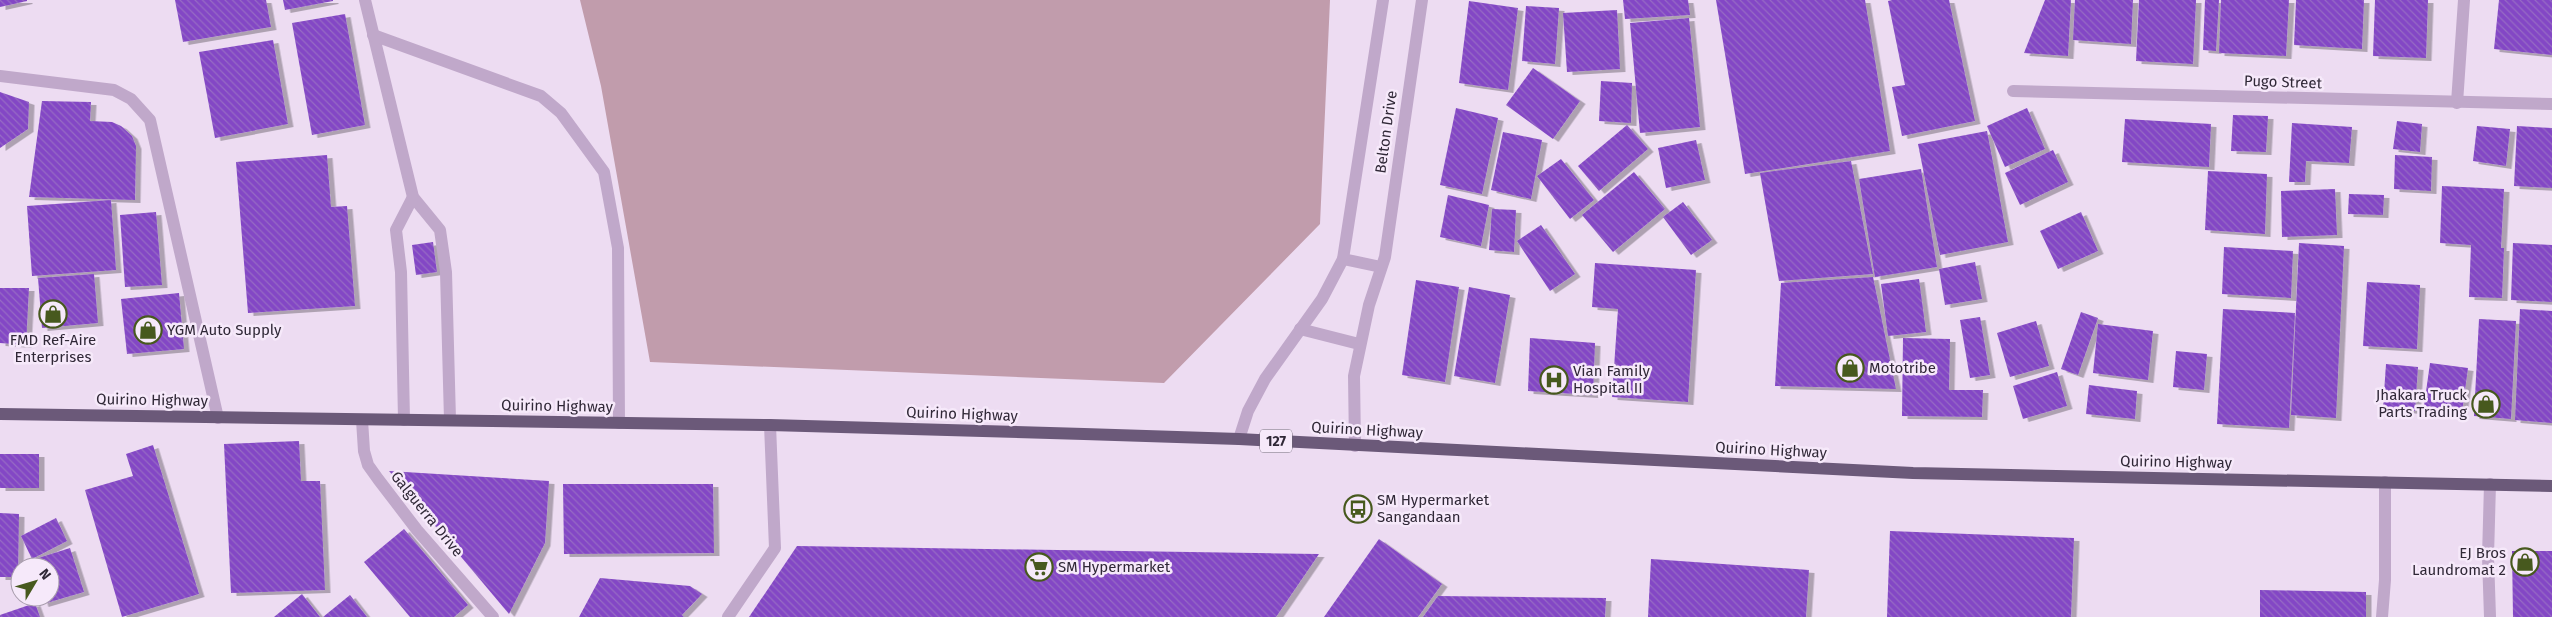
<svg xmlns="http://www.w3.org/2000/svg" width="2552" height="617" viewBox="0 0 2552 617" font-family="'Fira Sans',sans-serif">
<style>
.green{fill:#c19cac}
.building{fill:url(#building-back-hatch);filter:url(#shadow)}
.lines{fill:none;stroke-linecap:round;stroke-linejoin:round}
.service{stroke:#c0a8ca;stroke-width:12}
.minor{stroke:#c0a8ca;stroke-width:12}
.primary{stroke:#6b5979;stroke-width:12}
.labels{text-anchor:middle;stroke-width:5;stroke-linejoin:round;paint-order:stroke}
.shield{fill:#f6e9fa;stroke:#6b6272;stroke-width:1}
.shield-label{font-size:14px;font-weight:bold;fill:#302837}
.street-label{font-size:15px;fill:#302837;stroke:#f6e9fa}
.poi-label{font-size:15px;fill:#302837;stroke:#f6e9fa;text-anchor:start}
</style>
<defs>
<pattern id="building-back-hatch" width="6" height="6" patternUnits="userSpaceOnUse" patternTransform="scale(1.25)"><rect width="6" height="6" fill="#8347c5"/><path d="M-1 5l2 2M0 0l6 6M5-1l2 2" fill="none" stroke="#966bc4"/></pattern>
<filter id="shadow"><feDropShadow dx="5.5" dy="3" stdDeviation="0" flood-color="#0004"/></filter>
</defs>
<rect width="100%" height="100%" fill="#eddcf2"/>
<path class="green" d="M580,0h750l-10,224 -156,159 -514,-21 -49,-276z"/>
<g class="building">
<path d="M0,0h27v1l-27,6z"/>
<path d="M175,0h91l5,27 -88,15z"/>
<path d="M283,0h50v1l-48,9z"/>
<path d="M1623,0h65l2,15 -65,4z"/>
<path d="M1716,0h149l25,151 -145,23z"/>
<path d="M1892,0h57l26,121 -73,15 -10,-49 13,-2 -17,-84z"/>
<path d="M2045,0h26l-3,56 -44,-3z"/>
<path d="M2075,0h58l-2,44 -58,-4z"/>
<path d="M2139,0h57l-3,64 -57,-3z"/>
<path d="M2205,0h14l-3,51 -13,-1z"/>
<path d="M2221,0h68l-3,56 -67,-3z"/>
<path d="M2296,0h68l-2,49 -68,-4z"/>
<path d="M2375,0h53l-2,58 -53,-2z"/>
<path d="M2499,0h53v55l-58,-6z"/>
<path d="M1469,1l49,7 -10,82 -49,-7z"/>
<path d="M1526,6l33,2 -4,56 -33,-3z"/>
<path d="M1617,10l3,59 -53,3 -4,-59z"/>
<path d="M345,14l20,111 -53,10 -20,-112z"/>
<path d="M1689,18l11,109 -60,6 -10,-110z"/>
<path d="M273,40l15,84 -73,14 -16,-86z"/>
<path d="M1533,68l47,33 -27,38 -47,-34z"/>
<path d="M1601,81l31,2 -1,40 -32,-2z"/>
<path d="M0,92l29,10 -1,27 -28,19z"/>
<path d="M42,101l49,1 -1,19 22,1 9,4 11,10 4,10 -1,54 -106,-3z"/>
<path d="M1456,108l42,10 -16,76 -42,-9z"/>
<path d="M2027,108l18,41 -40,18 -18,-41z"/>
<path d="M2233,115l35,1 -2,36 -35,-1z"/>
<path d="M2125,119l86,5 -2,43 -87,-5z"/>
<path d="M2397,121l25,3 -2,28 -27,-3z"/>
<path d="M2292,123l60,4 -3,36 -43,-2 -1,21h-16z"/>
<path d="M1627,125l21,24 -49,42 -21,-25z"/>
<path d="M2477,126l33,3 -4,37 -33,-5z"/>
<path d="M2517,126l35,2v60l-38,-2z"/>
<path d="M1987,131l21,111 -68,13 -22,-111z"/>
<path d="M1503,132l39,8 -11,59 -40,-9z"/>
<path d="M1696,140l9,40 -39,8 -8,-40z"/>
<path d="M2053,150l15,32 -48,23 -15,-32z"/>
<path d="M327,155l4,52 16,-1 8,100 -107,7 -12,-151z"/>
<path d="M2395,155l37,2 -1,34 -37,-2z"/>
<path d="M1561,159l33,41 -24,19 -33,-43z"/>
<path d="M1851,161l22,113 -94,7 -19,-108z"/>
<path d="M1921,169l16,98 -62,10 -16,-98z"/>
<path d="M2208,171l59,3 -2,60 -60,-4z"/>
<path d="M1634,172l31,37 -52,43 -31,-37z"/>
<path d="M2442,186l62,3 -3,59h3l-2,50 -33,-1 2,-52 -31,-2z"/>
<path d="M2335,189l2,46 -55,2 -1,-46z"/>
<path d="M2349,194l35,1 -1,20 -35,-1z"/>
<path d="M1448,195l41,10 -8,41 -41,-9z"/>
<path d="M111,200l5,70 -84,6 -5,-70z"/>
<path d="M1683,202l29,38 -21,15 -28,-38z"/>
<path d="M1492,209l24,1 -2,42 -25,-2z"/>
<path d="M156,212l6,73 -37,2 -5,-72z"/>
<path d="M2081,212l17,39 -40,18 -18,-38z"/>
<path d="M1541,225l34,49 -25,17 -33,-50z"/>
<path d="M433,242l4,30 -21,3 -4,-30z"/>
<path d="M2299,243l45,3 -8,172 -45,-3z"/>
<path d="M2513,243l39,2v57l-41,-2z"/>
<path d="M2224,247l69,4 -2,47 -69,-4z"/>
<path d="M1975,262l7,37 -37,6 -6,-36z"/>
<path d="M1595,263l101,7 -8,132 -76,-5 6,-88 -26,-2z"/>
<path d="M94,274l4,49 -56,5 -4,-50z"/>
<path d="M1873,277l23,112 -121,-3 6,-103z"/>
<path d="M1919,279l7,53 -38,4 -7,-52z"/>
<path d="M1416,280l43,7 -14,95 -43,-7z"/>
<path d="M2367,282l53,3 -3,64 -54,-3z"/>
<path d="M1469,287l41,8 -15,88 -41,-7z"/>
<path d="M0,288h29l-3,57 -26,-2z"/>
<path d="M179,293l5,56 -57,5 -6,-55z"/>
<path d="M2223,309l72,4 -6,115 -72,-4z"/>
<path d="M2520,309l32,2v112l-37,-3z"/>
<path d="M2081,312l17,6 -20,57 -17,-6z"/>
<path d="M1980,317l10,58 -20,3 -10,-58z"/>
<path d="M2479,319l37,2 -5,98 -37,-3z"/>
<path d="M2036,321l13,45 -39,11 -13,-44z"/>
<path d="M2098,324l55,7 -5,49 -55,-7z"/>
<path d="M1530,338l65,5 -2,52 -65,-4z"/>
<path d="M1903,338l47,1 -1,51h34l-1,27 -80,-1z"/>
<path d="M2176,351l31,3 -3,36 -31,-3z"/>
<path d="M2430,363l38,5 -6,44 -38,-6z"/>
<path d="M2386,364l32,3 -3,44 -32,-3z"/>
<path d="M2057,372l10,34 -44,13 -10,-33z"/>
<path d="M2089,385l48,6 -2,28 -49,-5z"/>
<path d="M299,441l2,40h19l5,109 -94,3 -7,-149z"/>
<path d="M153,445l46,149 -77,23 -37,-127 48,-14 -7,-22z"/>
<rect x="0" y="454" width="39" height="34"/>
<path d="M389,471l160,10 -4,62 -36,71z"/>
<path d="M563,484h150l1,69 -150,1z"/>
<path d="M0,513l19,1 -1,63h-18z"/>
<path d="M56,518l11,23 -35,18 -11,-23z"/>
<path d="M404,529l64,76 -14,12h-44l-46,-55z"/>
<path d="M1890,531l184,7 -3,79h-184z"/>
<path d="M1379,539l63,45 -24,33h-94z"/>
<path d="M797,546l522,8 -43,63h-527z"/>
<path d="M70,548l14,44 -41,12 -2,-7h9v-30h-19l-2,-6z"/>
<path d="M2512,551h40v66h-39z"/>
<path d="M1651,559l158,11 -3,47h-158z"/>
<path d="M600,578l90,8 12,8 -20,21 2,2h-105z"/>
<path d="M2260,590l106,2v25h-106z"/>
<path d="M302,594l18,23h-46z"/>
<path d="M350,595l17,22h-44z"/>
<path d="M1438,596l168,2 -1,19h-182z"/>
<path d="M35,603l5,14h-40v-2z"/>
</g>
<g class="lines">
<g class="service">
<path d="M365,0l48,197 27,33 6,42 4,148"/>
<path d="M373,35l168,61 20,17 43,59 14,76 1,175"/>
<path d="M0,76l114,14 17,9 19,21 68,298"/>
<path d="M404,420l-3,-148 -5,-42 17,-33"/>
<path d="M2490,484l-2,73 2,60"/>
<path d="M728,617l47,-69 -5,-123"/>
<path d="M2382,617l3,-37v-98"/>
</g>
<g class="minor">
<path d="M2013,91l539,13"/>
<path d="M2457,103l7,-103"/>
<path d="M1343,259l38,8"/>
<path d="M1300,329l59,15"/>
<path d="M362,420l2,31 4,14 10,14 39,51 76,87"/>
<path d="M1239,439l9,-28 17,-32 57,-80 21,-40 40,-259"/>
<path d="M1355,446l-1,-70 15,-71 16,-48 37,-257"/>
</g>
<path class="primary" d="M0,414l770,11 314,9 155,5 674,34 639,13"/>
</g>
<defs>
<g id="shop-ring" transform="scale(1.4375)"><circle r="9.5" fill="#f6e9fa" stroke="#47591e" stroke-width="1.5"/><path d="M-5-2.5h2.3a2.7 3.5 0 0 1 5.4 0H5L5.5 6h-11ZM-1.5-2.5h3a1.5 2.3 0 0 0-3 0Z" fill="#47591e"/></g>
<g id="hospital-ring" transform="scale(1.4375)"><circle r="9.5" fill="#f6e9fa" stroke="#47591e" stroke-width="1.5"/><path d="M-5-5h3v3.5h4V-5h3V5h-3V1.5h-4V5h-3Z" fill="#47591e"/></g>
<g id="bus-ring" transform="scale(1.4375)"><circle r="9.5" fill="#f6e9fa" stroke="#47591e" stroke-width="1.5"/><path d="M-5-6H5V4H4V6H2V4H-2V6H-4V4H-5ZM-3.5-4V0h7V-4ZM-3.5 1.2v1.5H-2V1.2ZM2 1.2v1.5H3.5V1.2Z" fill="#47591e"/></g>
<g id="supermarket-ring" transform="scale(1.4375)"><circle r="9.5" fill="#f6e9fa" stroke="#47591e" stroke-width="1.5"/><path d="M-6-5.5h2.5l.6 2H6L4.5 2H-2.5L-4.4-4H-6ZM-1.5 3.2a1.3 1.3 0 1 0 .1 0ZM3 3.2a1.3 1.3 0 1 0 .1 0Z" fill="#47591e"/></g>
</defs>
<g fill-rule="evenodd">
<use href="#shop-ring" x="53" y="314"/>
<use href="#shop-ring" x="148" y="330"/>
<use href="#shop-ring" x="1850" y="368"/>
<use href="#hospital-ring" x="1554" y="380"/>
<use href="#shop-ring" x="2486" y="404"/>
<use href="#bus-ring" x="1358" y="509"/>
<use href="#shop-ring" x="2525" y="562"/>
<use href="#supermarket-ring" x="1039" y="567"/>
</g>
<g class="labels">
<rect class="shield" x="1260" y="429.5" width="32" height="23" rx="4"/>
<g class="shield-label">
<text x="1276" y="446">127</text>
</g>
<g class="street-label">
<text transform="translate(2283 82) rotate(2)" y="5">Pugo Street</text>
<text transform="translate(1386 132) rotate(-82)" y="5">Belton Drive</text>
<text transform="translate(152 400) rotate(1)" y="5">Quirino Highway</text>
<text transform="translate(557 406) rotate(1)" y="5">Quirino Highway</text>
<text transform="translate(962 414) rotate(2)" y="5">Quirino Highway</text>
<text transform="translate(1367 430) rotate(3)" y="5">Quirino Highway</text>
<text transform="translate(1771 450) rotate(3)" y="5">Quirino Highway</text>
<text transform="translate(2176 462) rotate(1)" y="5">Quirino Highway</text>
<text transform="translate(427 514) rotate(51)" y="5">Galguerra Drive</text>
</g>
<g class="poi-label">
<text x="167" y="335">YGM Auto Supply</text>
<text x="53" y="345" text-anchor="middle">FMD Ref-Aire<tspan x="53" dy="17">Enterprises</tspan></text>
<text x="1869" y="373">Mototribe</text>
<text x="1573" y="376">Vian Family<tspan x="1573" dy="17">Hospital II</tspan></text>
<text x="2467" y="400" text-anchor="end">Jhakara Truck<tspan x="2467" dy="17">Parts Trading</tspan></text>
<text x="1377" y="505">SM Hypermarket<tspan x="1377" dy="17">Sangandaan</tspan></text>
<text x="2506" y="558" text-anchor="end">EJ Bros<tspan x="2506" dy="17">Laundromat 2</tspan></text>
<text x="1058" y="572">SM Hypermarket</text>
</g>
</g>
<g transform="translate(35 582) rotate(52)"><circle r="24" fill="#f6e9fa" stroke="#a79cac"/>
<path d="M0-4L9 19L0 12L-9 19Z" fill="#47591e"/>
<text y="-8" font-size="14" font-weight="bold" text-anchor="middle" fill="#302837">N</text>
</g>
</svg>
